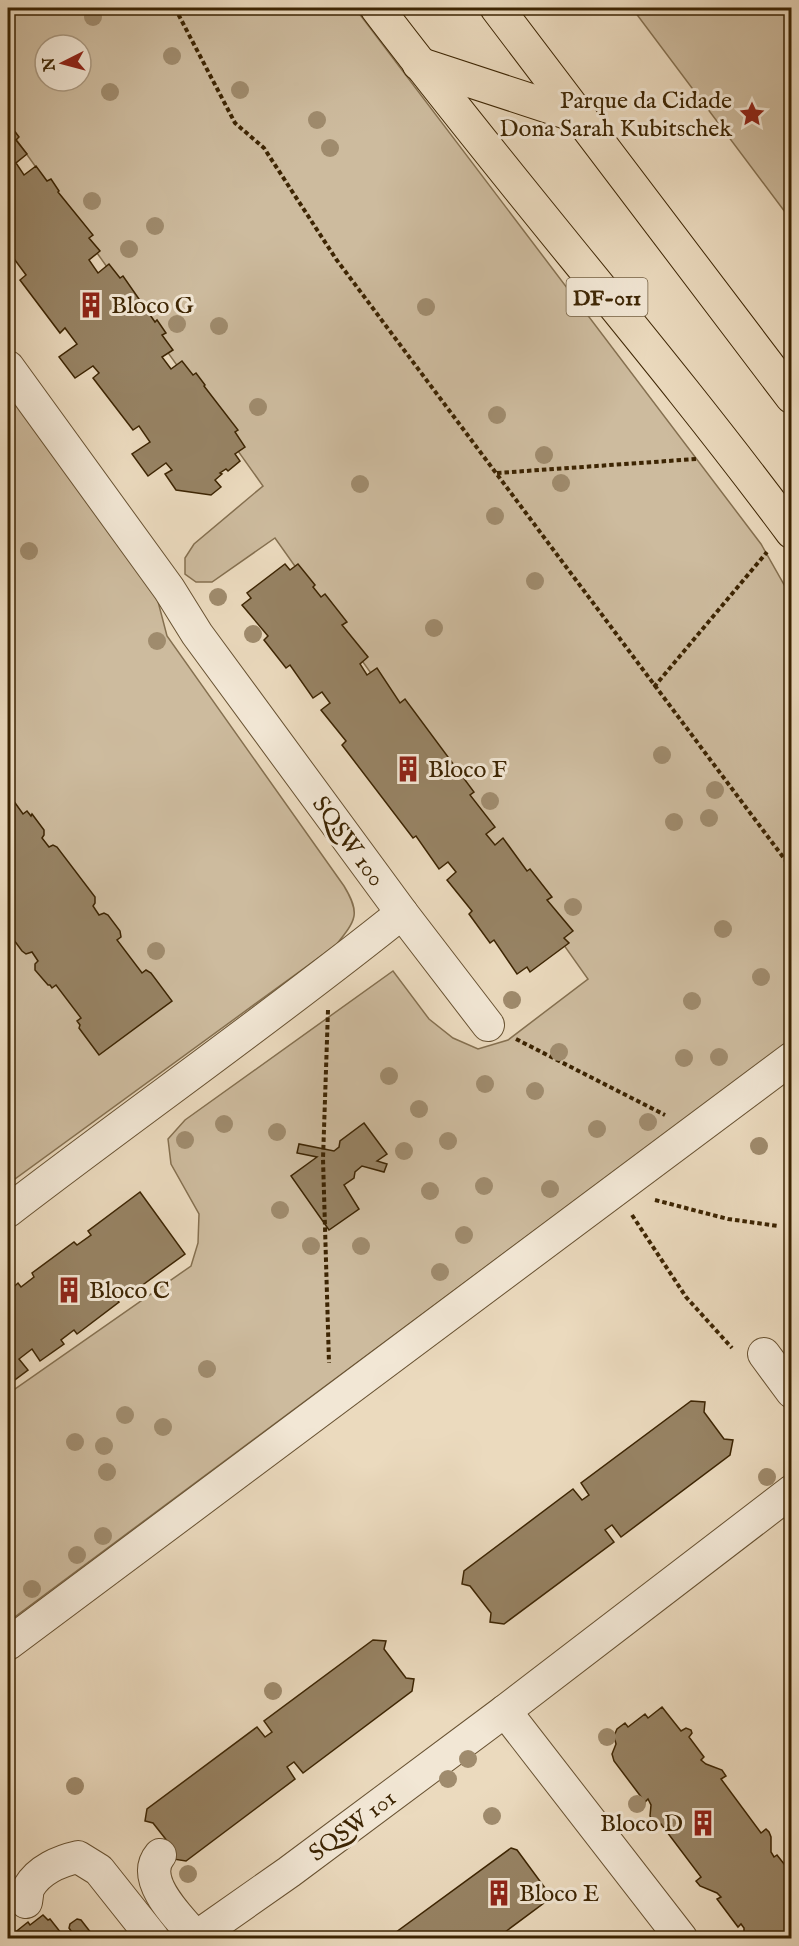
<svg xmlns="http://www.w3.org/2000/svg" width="799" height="1946" viewBox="0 0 799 1946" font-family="'IM FELL English',serif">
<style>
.green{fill:#cdbb9e;stroke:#857050;stroke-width:1.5;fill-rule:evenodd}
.building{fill:#978364;stroke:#3d2503;stroke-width:1.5}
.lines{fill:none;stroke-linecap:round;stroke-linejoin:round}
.minor-casing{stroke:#685232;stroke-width:34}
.major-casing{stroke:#3d2503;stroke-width:35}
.path{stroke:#3d2503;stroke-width:4;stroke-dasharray:4.5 3;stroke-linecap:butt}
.minor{stroke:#f2e7d5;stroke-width:32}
.major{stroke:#ebdabe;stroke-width:33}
.tree{fill:#9f8b6d}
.labels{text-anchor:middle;stroke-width:6;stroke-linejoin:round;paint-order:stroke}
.shield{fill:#f2e7d5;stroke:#735f42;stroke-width:1.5}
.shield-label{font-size:22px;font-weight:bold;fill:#3d2503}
.poi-label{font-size:24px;fill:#3d2503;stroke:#f2e7d5;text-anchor:start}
.street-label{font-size:24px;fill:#3d2503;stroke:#f2e7d5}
</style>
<rect width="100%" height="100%" fill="#ebdabe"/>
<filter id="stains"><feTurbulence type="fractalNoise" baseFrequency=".00333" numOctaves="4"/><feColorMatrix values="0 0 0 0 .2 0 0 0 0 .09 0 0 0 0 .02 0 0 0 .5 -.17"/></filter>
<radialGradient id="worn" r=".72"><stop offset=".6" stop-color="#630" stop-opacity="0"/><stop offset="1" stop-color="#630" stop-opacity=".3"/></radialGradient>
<g class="green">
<path d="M8,8h347l406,536 30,53v443l-783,582v-228l183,-128 7,-23 1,-29 -28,-50 -3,-25 17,-19 208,-149 36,48 24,19 25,11 30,-9 80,-61 -313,-441 -63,44h-16l-11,-8v-16l9,-14 69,-58 -255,-358zM45,45h36v36h-36z"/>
<path d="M632,8h159v212z"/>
<path d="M8,387l147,203 12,46 177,250c17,28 12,34 -8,59l-328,239z"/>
</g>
<g class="building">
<path d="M8,124l1,2 1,-1 9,12 -3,3 11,14 -11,9 8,12 12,-9 11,15 4,-2 8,12 -1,1 35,43 -4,3 11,13 -11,9 9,13 11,-9 11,14 3,-2 32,46 2,-2 9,13 -4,2 11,15 -11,7 9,12 11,-8 11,14 3,-2 9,12 -1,1 34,44 -3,2 10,15 -10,7 5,7 -12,10 -2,-2 -6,4 2,1 -7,6 6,7 -10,8 -35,-5 -11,-16 7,-4 -6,-7 -18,13 -16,-22 18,-12 -11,-16 -6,4 -40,-52 6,-5 -6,-7 -18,12 -16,-21 18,-13 -12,-16 -5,5 -40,-53 6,-5 -11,-15 -7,5z"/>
<path d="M285,564l5,6 8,-6 17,21 -2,2 8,10 4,-3 22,28 -5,3 26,32 -8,7 7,11 10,-7 23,35 5,-4 69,93 -4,3 25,32 -9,7 9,11 8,-7 24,33 3,-2 22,28 -5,3 26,31 -9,7 5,5 -39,29 -3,-5 -10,7 -23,-34 -4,3 -21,-29 3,-3 -25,-31 9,-8 -8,-10 -9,7 -23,-33 -3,2 -71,-93 4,-4 -25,-31 9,-7 -8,-11 -9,6 -23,-33 -4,3 -22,-28 4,-4 -26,-31 9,-7 -4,-5z"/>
<path d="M8,793l15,21 4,-3 4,5 1,-2 12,16v5l-2,3 7,9 4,-2 4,2 38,50v6l-2,3 6,9 5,-2 4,2 12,16 1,6 -4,3 25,33 4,-3 5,3 21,28 -73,54 -20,-27 1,-3 -3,-4 4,-3 -25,-33 -4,3 -2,-3h-2l-13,-15v-6l3,-3 -6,-9 -6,2 -4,-3 -14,-19z"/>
<path d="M364,1123l23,31 -10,7 10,3 -3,8 -22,-6 -7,6 -1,6 -10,7 15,24 -30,21 -38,-54 26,-19 -20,-4 2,-9 35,7 5,-4 1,-6z"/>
<path d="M140,1192l45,62 -52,38 -3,-4 -14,10 3,4 -42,32 -3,-4 -13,10 3,4 -24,17 -8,-12 -13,10 9,11 -20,15v-93l10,-9 3,4 13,-10 -2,-4 42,-31 3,3 14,-10 -3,-4z"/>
<path d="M691,1401l14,1 -1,10 20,27 9,1 -3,15 -109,82 -9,-12 -7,5 9,12 -110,82 -14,-2 1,-9 -21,-27 -8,-2 2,-13 109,-82 9,11 7,-5 -8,-12z"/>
<path d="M373,1640l13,1 -2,8 22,29 8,1 -2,12 -109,82 -9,-11 -7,5 8,12 -109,82 -13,-2 2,-8 -22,-28 -8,-2 2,-12 110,-82 8,10 7,-5 -8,-11z"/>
<path d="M662,1707l19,24 5,-3 5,2 1,3 -3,4 15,20 -3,3 5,4 16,6 4,6 -5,3 40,54 5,-4 3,3 2,5v15l3,5 3,-2 15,19v64h-48v-10l-3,-4 -3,3 -21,-28 4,-2 -4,-4 -17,-7 -4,-5 5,-4 -40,-53 -5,3 -3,-4 -3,-7 1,-11 -3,-6 -3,3 -31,-41 -2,-7 4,-10 -2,-8 3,-7 8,-6 3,4 17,-13 3,4z"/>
<path d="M511,1848l6,2 31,42 1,5 -1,3 -51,38h-109z"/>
<path d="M43,1915l5,5 2,-1 15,19h-57l20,-16 2,3z"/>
<path d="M77,1919l4,1 14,18h-19l-7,-10 1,-4z"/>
</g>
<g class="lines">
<g class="minor-casing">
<g id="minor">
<path d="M8,367l161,222 28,45 205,279c-128,103 -264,198 -394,298"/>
<path d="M402,913l86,112"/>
<path d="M764,1354l28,38"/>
<path d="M8,1644l784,-586"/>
<path d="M505,1711l287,-220"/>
<path d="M160,1855c-21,25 20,64 37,83"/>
<path d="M26,1902c1,-5 1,-11 3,-15 10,-17 31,-26 49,-30l21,13 54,68"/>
<path d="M197,1938l5,-5 87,-61 216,-161 176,227"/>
</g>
</g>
<g class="major-casing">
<g id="major">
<path d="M377,8c134,177 282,345 415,524"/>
<path d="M497,8l295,389"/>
<path d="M419,64l159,52"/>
</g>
</g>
<g class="path">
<path d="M175,8l60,115 29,25 72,111 456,610"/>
<path d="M497,473l199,-14"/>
<path d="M654,687l113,-135"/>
<path d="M328,1010l-5,149 6,204"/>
<path d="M516,1039l149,76"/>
<path d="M655,1200l73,19 50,7"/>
<path d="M632,1215l54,82 46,51"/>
</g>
<use href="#minor" class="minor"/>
<use href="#major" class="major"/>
</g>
<g class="tree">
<circle cx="93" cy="17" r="9"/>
<circle cx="172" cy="56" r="9"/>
<circle cx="240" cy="90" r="9"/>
<circle cx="110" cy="92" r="9"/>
<circle cx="317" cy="120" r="9"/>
<circle cx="330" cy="148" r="9"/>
<circle cx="92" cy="201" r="9"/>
<circle cx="155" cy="226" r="9"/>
<circle cx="129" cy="249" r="9"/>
<circle cx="426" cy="307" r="9"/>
<circle cx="177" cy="324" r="9"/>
<circle cx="219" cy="326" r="9"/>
<circle cx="258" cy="407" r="9"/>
<circle cx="497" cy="415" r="9"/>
<circle cx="544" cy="455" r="9"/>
<circle cx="561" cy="483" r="9"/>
<circle cx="360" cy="484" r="9"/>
<circle cx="495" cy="516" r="9"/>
<circle cx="29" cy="551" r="9"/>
<circle cx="535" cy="581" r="9"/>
<circle cx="218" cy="597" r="9"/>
<circle cx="434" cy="628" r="9"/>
<circle cx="253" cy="634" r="9"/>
<circle cx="157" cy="641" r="9"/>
<circle cx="662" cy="755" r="9"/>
<circle cx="715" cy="790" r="9"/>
<circle cx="490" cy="801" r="9"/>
<circle cx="709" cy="818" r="9"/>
<circle cx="674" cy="822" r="9"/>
<circle cx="573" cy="907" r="9"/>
<circle cx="723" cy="929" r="9"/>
<circle cx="156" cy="951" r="9"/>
<circle cx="761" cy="977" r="9"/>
<circle cx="512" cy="1000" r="9"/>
<circle cx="692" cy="1001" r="9"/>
<circle cx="559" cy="1052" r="9"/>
<circle cx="719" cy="1057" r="9"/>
<circle cx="684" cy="1058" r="9"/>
<circle cx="389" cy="1076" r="9"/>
<circle cx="485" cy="1084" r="9"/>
<circle cx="535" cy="1091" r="9"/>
<circle cx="419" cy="1109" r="9"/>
<circle cx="648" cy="1122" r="9"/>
<circle cx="224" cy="1124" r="9"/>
<circle cx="597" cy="1129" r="9"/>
<circle cx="277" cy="1132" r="9"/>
<circle cx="185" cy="1140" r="9"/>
<circle cx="448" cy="1141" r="9"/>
<circle cx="759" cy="1146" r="9"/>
<circle cx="404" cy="1151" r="9"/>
<circle cx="484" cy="1186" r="9"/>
<circle cx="550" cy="1189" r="9"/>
<circle cx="430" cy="1191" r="9"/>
<circle cx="280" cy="1210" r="9"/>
<circle cx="464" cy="1235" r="9"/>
<circle cx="311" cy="1246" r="9"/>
<circle cx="361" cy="1246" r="9"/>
<circle cx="440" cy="1272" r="9"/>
<circle cx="207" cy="1369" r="9"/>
<circle cx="125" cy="1415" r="9"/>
<circle cx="163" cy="1427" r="9"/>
<circle cx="75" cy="1442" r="9"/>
<circle cx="104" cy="1446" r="9"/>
<circle cx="107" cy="1472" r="9"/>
<circle cx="767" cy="1477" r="9"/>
<circle cx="103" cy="1536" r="9"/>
<circle cx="77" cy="1555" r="9"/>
<circle cx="32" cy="1589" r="9"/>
<circle cx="273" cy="1691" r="9"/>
<circle cx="607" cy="1737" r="9"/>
<circle cx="468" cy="1759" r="9"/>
<circle cx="448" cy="1779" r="9"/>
<circle cx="75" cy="1786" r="9"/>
<circle cx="637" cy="1804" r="9"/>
<circle cx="492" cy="1816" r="9"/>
<circle cx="188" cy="1874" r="9"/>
</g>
<defs>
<g id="sight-bare" transform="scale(2.07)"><path d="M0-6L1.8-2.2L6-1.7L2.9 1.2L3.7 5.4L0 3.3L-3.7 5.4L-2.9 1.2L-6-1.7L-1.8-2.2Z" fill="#8f2418" stroke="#f2e7d5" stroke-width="2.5" paint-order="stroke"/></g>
<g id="building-bare" transform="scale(2.07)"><path d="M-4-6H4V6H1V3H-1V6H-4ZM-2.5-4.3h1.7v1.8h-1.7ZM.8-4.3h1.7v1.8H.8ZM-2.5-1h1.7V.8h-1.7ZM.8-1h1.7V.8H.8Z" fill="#8f2418" stroke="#f2e7d5" stroke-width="2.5" paint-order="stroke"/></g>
</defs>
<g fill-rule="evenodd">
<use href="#sight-bare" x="752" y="114"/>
<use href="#building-bare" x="91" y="305"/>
<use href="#building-bare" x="408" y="769"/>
<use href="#building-bare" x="69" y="1290"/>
<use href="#building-bare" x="703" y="1823"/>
<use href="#building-bare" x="499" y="1893"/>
</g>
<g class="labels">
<rect class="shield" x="566.5" y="278" width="81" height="38" rx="4.5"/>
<g class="shield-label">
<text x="607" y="305">DF-011</text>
</g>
<g class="poi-label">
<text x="732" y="108" text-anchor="end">Parque da Cidade<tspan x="732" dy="28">Dona Sarah Kubitschek</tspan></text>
<text x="111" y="313">Bloco G</text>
<text x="428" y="777">Bloco F</text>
<text x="89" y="1298">Bloco C</text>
<text x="683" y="1831" text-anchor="end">Bloco D</text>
<text x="519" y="1901">Bloco E</text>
</g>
<g class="street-label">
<text transform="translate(349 841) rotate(54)" y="8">SQSW 100</text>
<text transform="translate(352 1825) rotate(-37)" y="8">SQSW 101</text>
</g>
</g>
<rect width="799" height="1946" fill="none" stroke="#ebdabe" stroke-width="30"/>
<rect x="9" y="9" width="781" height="1928" fill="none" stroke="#3d2503" stroke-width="3"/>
<rect x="15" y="15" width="769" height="1916" fill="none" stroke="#3d2503" stroke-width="1.5"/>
<g transform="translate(63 63) rotate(264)"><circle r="28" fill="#f2e7d5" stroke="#aa9981" stroke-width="1.5"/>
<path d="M0-4.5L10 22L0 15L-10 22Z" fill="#8f2418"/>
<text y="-9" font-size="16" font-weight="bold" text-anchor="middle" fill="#3d2503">N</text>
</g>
<rect width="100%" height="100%" filter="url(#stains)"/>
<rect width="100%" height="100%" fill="url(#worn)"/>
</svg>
